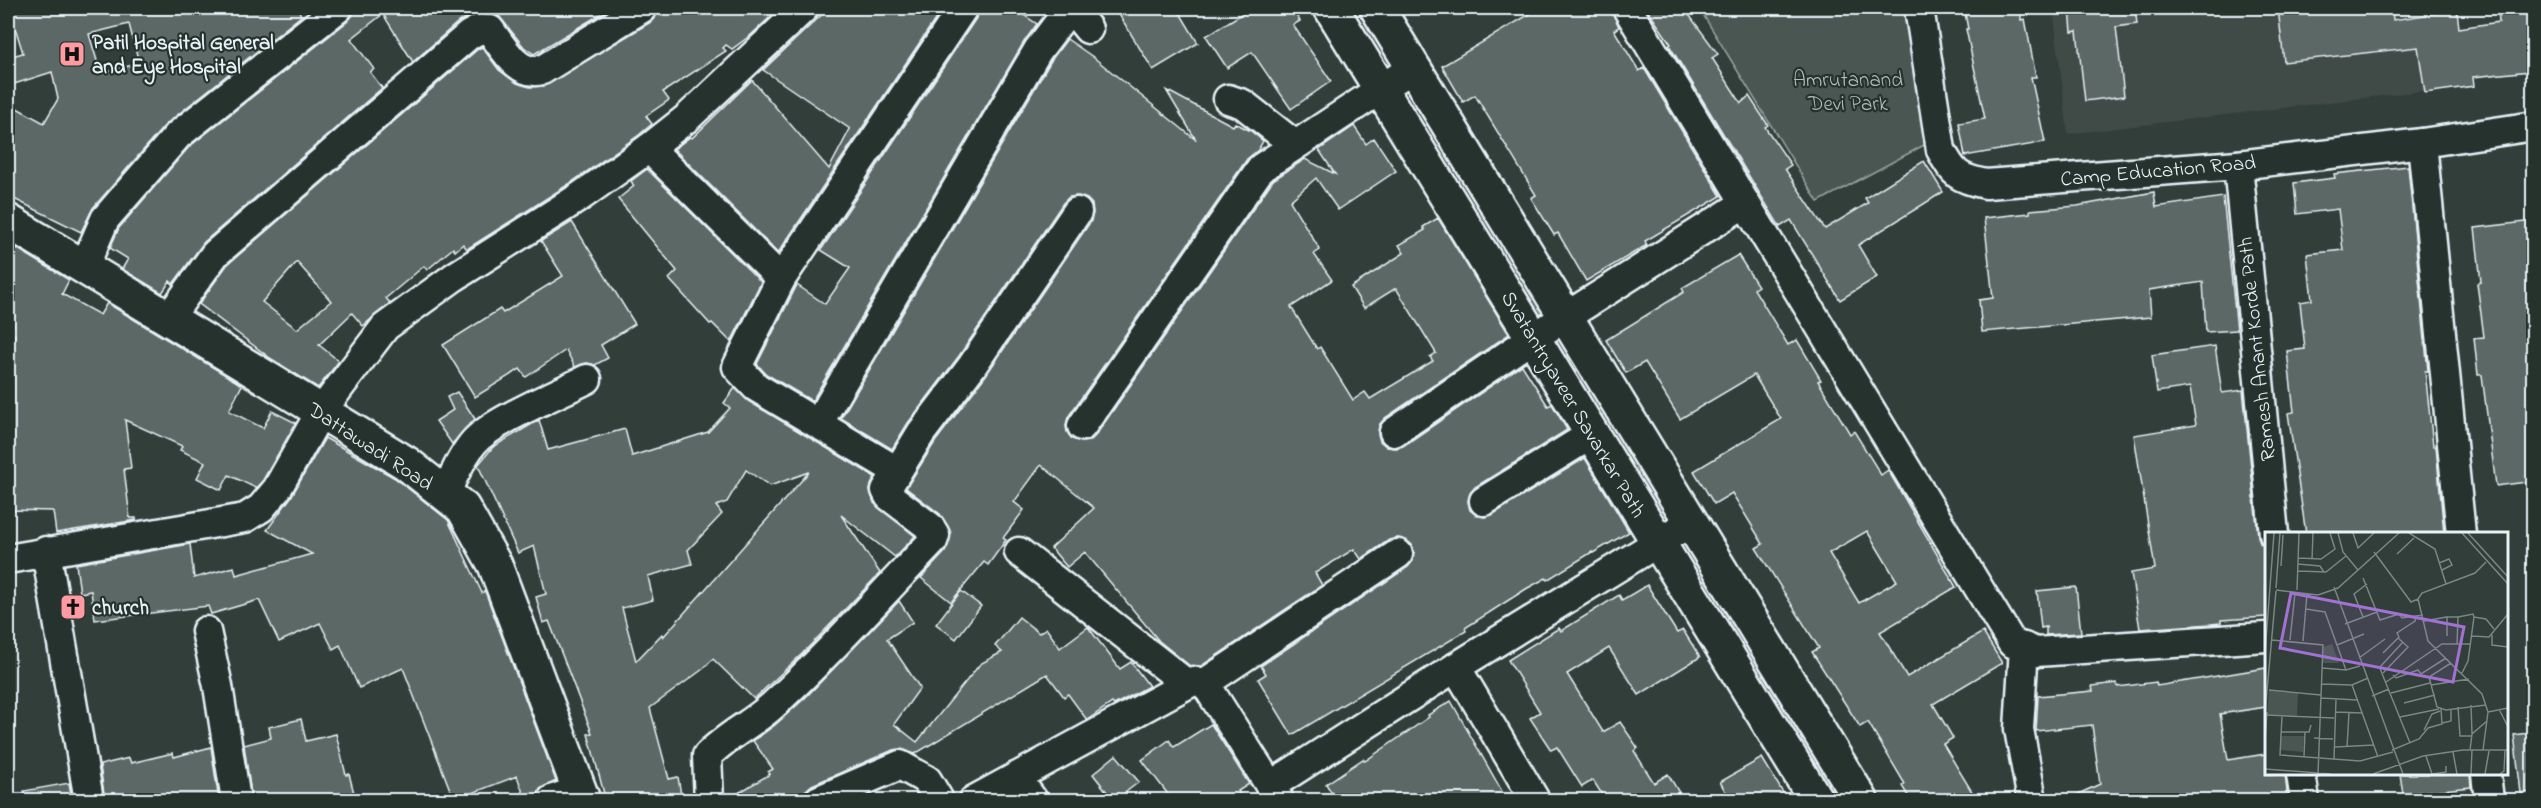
<svg xmlns="http://www.w3.org/2000/svg" width="2541" height="808" viewBox="0 0 2541 808" font-family="'Indie Flower',sans-serif">
<style>
.built{fill:#3f4b46}
.green{fill:#495651;stroke:#98a4a4;stroke-width:1.5}
.building{fill:#5c6865;stroke:#e8f1f8;stroke-width:1.5;fill-rule:evenodd}
.lines{fill:none;stroke-linecap:round;stroke-linejoin:round}
.street-casing{stroke:#e8f1f8;stroke-width:33}
.secondary-casing{stroke:#e8f1f8;stroke-width:38}
.primary-casing{stroke:#e8f1f8;stroke-width:38}
.street{stroke:#26332d;stroke-width:28}
.secondary{stroke:#26332d;stroke-width:33}
.primary{stroke:#26332d;stroke-width:33}
.labels{text-anchor:middle;stroke-width:4.5;stroke-linejoin:round;paint-order:stroke}
.poi-label{font-size:21px;font-weight:bold;fill:#e8f1f8;stroke:#26332d;text-anchor:start}
.park-label{font-size:21px;fill:#b0bbbe;stroke:#26332d}
.street-label{font-size:21px;fill:#e8f1f8;stroke:#26332d}
.inset-road{fill:none;stroke:#7b8685;stroke-width:1.5}
.view{fill:#a171d3;fill-opacity:0.15;stroke:#a171d3;stroke-width:3}
.inset-edge{fill:none;stroke:#e8f1f8;stroke-width:3}
</style>
<rect width="100%" height="100%" fill="#323e39"/>
<filter id="ink" filterUnits="userSpaceOnUse"><feTurbulence type="fractalNoise" baseFrequency=".0167" numOctaves="2"/><feDisplacementMap in="SourceGraphic" scale="12" xChannelSelector="R" yChannelSelector="G"/><feConvolveMatrix kernelMatrix="1 2 1 2 8 2 1 2 1" color-interpolation-filters="sRGB"/></filter>
<g filter="url(#ink)">
<path class="built" d="M2053,8h367l10,82 -362,44z"/>
<path class="green" d="M1699,8h220l20,129 -121,65z"/>
<g class="building">
<path d="M9,8h289l3,8 -135,108 -73,84 -12,24 -73,-36v-93l36,20 14,-24 -6,-27 -44,14v-29l15,-4zM129,24l10,39 -38,11 -12,-40z"/>
<path d="M354,8h257l-77,46 -10,-7 -25,-31 -17,-3 -9,1 -15,8 -45,40 -30,-48 -32,25 23,30 -4,3 12,16 -178,154 -31,42 -3,-3 -8,12 -40,-24 6,-10 -18,-11 9,-20 70,-81 159,-126 5,-6z"/>
<path d="M658,8h122l-29,27 -19,14 -6,-4 -3,3 3,3 -63,41 6,8 -23,16 6,8 -13,11 -70,49 -102,65 -4,-5 -8,7 -2,-3 -26,22 -3,-4 -38,32 4,5 -27,23 -11,-13 -33,32 20,16 -21,27 -48,-30 -71,-54 28,-39 251,-216 4,-2 17,23 18,13 13,4 14,-1 107,-64 5,-6zM297,262l34,39 -34,28 -35,-27z"/>
<path d="M829,8h114l-165,245 -104,-104 16,-12 2,1 60,-58 77,89 21,-40 -87,-59z"/>
<path d="M979,8h34l24,16 -13,18 -212,359 -46,-27 -9,-10 40,-79 28,19 25,-36 -29,-18 156,-233z"/>
<path d="M1115,8h62l21,35 -45,27z"/>
<path d="M1251,8h40l9,13 -7,4 38,56 -40,28 -39,-57 -25,16 -21,-32z"/>
<path d="M1540,8h71l8,19 -5,3 25,41 5,-3 77,128 -76,45 2,4 -61,36 -28,-48 -4,2 -23,-37 5,-3 -61,-100 -12,7 -21,-36z"/>
<path d="M1646,8h38l34,46 -6,4 29,45 8,-7 19,29 -3,2 26,38 -6,4 40,60 43,-26 -3,-5 59,-37 19,31 -85,53 19,32 -37,23 -49,-80 -11,7 -111,-182 2,-1z"/>
<path d="M1964,8h51l1,6 5,-1v7l4,-1 11,58h-5l14,65 -80,14 -6,-33 26,-4 -19,-90h2z"/>
<path d="M2070,8h65l2,16 -21,3 8,69 -39,5 -8,-70 -5,1z"/>
<path d="M2278,8h114l1,12 64,-10 2,18 40,-6 -1,-14h36v53l-6,1 2,9 -57,6 1,9 -49,7 -7,-46 -134,15z"/>
<path d="M1067,39l26,18 103,83 -30,-50 67,36 2,-3 16,8 12,10 -5,9 -11,9 -179,258 -2,8 1,7 5,7 9,3 9,-1 6,-6 177,-255 32,-21 30,15 -16,-24 35,-24 12,18 8,-6 22,33 -58,39 -22,-32 -26,23 30,49 -6,4 18,26 -41,27 26,42 3,-2 33,53 12,-8 5,7 63,-38 -3,-4 6,-4 -40,-65 -32,20 -13,-21 53,-34 -5,-8 26,-15 -2,-3 15,-9 71,116 -124,84 -6,7 -1,9 2,7 7,6 9,1 7,-2 119,-81 26,41 4,-2 15,26 -92,57 -5,6 -2,8 2,9 6,5 8,2 8,-2 93,-57 44,74 -36,21 -1,-1 -45,28 -1,-2 -20,11 -61,39 1,3 -174,104 -34,-56 8,-5 -5,-8 147,-99 5,-6 1,-9 -2,-7 -6,-5 -8,-2 -9,2 -28,19 -7,-10 -39,24 7,12 -121,81h-11l-31,-25 -74,-89 -18,15 -16,-19 43,-40 -53,-43 -27,37 10,8 -21,28 3,2 -18,25 -4,-3 -33,40 -30,-24 24,-26 6,-19 -11,-19 -34,-26 29,-46 51,-67 105,-154 2,-8 -1,-9 -5,-5 -9,-3 -9,1 -6,6 -104,153 -51,67 -16,26 -51,-31 211,-359z"/>
<path d="M2408,166l20,205h-3l8,75h3l8,88h-138l-18,-121 6,-1 -7,-61 18,-2 -5,-47 12,-2 -5,-46 36,-4 -5,-41 -41,5 -3,-31 41,-5 -1,-4z"/>
<path d="M647,169l114,113 -30,60 -19,-19 -2,1 -41,-45 8,-8 -59,-72 16,-13 -3,-5z"/>
<path d="M2154,192l2,15 67,-10 14,133 -31,2 -3,-50 -54,8 2,27 -169,15 -3,-32 14,-2 -9,-80 46,-5v-3l47,-4z"/>
<path d="M2534,221v260l-38,5 -14,-111h-4l-4,-37 10,-1 -7,-54 4,-1 -6,-54z"/>
<path d="M572,222l63,102 -34,21 7,13 -13,7 -8,-2 -12,4 -9,-17 -40,27 -6,-8 -45,28 -32,-52 57,-36 3,4 60,-37 -22,-35z"/>
<path d="M8,243l61,37 -7,14 38,21 7,-12 135,82 -13,26 34,17 9,-17 24,12 -33,57 -7,8 -27,-13 -8,15 -24,-12 8,-16 -25,-12 2,-4 -57,-26 6,48 -7,1 6,49h6v2l-80,13 -3,-22 -45,-1v-160l7,-15 -5,-3 4,-7 -6,-4z"/>
<path d="M1738,255l20,31 -4,3 34,56 9,-5 24,40 -3,1 32,53 4,-3 27,44 7,-5 68,117 -76,45 27,45 76,-45 19,31 -69,41 20,34 -10,6 31,51 -9,6h-54l-9,-15 3,-2 -37,-62 -8,5 -48,-75 7,-4 -63,-100 7,-4 -31,-51 -18,11 -20,-33 87,-52 -27,-44 -74,44 -35,-57 -19,11 -20,-33 78,-48 -2,-4zM1867,531l30,50 -38,22 -30,-50z"/>
<path d="M2215,346l7,47 21,-3 15,146 2,7 6,5v69l-45,3v3l-10,1 -71,5 -9,-56 24,-4 -21,-134 62,-10 -6,-38 -33,5 -5,-37z"/>
<path d="M735,388l13,13 127,76 -5,13 4,13 41,33 -20,21 -54,-42 39,58 -78,81 -48,45 -41,-40 -10,10 -53,39 19,71 9,-2 4,24h-76l-18,-67 4,-1 -43,-112 -6,2 -7,-26 10,-3 -12,-48 -16,7 -40,-88 15,-18 46,-27 9,30 77,-21 7,27 76,-24 22,-24 -6,-5zM746,470l24,16 39,-14 -146,165 -1,-3 -26,27 -14,-53 31,-8 -5,-24 44,-12 -4,-14 34,-36 -6,-8 11,-4z"/>
<path d="M457,392l18,27 -23,25 -16,-23 17,-11 -6,-13z"/>
<path d="M325,438l70,40 53,42 34,73 3,-2 71,190 -16,8 -4,12h-10l-9,-25 -63,24 -51,-132 -44,20 -19,-43 -7,4 -13,-26 -41,19 -20,-42 -48,14 -3,-8 -113,14 -4,-29 -11,2 -4,-29 114,-20 4,34 40,-11 2,8 76,-21 -45,-24 24,-33z"/>
<path d="M1647,585l30,48 6,-3 17,27 -61,38 -30,-47 -42,26 36,58 17,-10 18,26 -4,3 20,32 14,-9 16,27h-78l-13,-21 -11,7 -25,-40 -6,3 -21,-32 10,-6 -32,-52 51,-32 2,3 58,-36 3,5z"/>
<path d="M2076,587l5,46 -35,2v-8l-5,1 -4,-37z"/>
<path d="M961,591l20,15 -25,33 -20,-15z"/>
<path d="M899,601l14,21 -26,17 33,49 -26,36 23,18 63,-78 22,-12 -7,-6 24,-29 20,16 7,-5 14,20 28,-21 32,42 11,-7 18,24 -35,19 -2,-2 -25,17 -19,-26 -4,3 -17,-23 -132,80 -14,-5 -8,1 -81,35 -7,6 -3,10h-77l45,-27 -2,-2 5,-3 -20,-28 22,-16 30,-27z"/>
<path d="M2266,668v39l-46,7 8,46 38,-6v20h19l3,27h-225l37,-17 -8,-59 -56,6 2,-35 55,-5 -1,-5 25,-3 1,4 38,-5 1,4z"/>
<path d="M1451,701l53,94 -9,6h-158l-11,-17 37,-25 2,2 64,-44 -1,-2z"/>
<path d="M301,719l5,22 30,-7 10,41 3,-1 7,27h-104l-8,-56 27,-7 -2,-11z"/>
<path d="M1211,724l38,60 -11,7 6,10h-71l-31,-41 27,-20 5,7z"/>
<path d="M2534,732v60l-13,1 -7,-58z"/>
<path d="M211,747l8,54h-114l-5,-36 29,-7 2,5 42,-10 1,4z"/>
<path d="M1116,755l23,27 -25,19 -21,-27z"/>
<path d="M1762,758l26,43h-57l-11,-19z"/>
<path d="M2400,774h70l1,13 -68,7z"/>
<path d="M69,783l3,18h-47l-1,-10z"/>
</g>
<g class="lines">
<g class="street-casing">
<g id="street">
<path d="M1071,8l17,21"/>
<path d="M1627,8l385,635 24,9 230,-15"/>
<path d="M1919,8l22,142c12,24 18,29 45,34l252,-19 184,-22 112,-17"/>
<path d="M1228,99l15,5 52,41"/>
<path d="M2422,143l39,391"/>
<path d="M649,148l132,131"/>
<path d="M2238,165l36,369"/>
<path d="M84,267l21,-48 73,-84 160,-127"/>
<path d="M168,319l47,-65 254,-219 11,-6 10,1c13,17 28,47 52,40l100,-62"/>
<path d="M818,424l220,-374 32,-42"/>
<path d="M1082,426l179,-258 153,-101"/>
<path d="M1394,432l140,-95 211,-134"/>
<path d="M897,471l-141,-84 -19,-20 44,-88 182,-271"/>
<path d="M445,494c9,-18 16,-37 29,-52 18,-21 86,-49 113,-63"/>
<path d="M1484,501l108,-67"/>
<path d="M46,551l43,249"/>
<path d="M1019,552l168,132"/>
<path d="M8,559l237,-41 16,-10 16,-19 43,-76 65,-86 69,-50 124,-79 71,-50 38,-30 117,-110"/>
<path d="M206,631l12,55 18,114"/>
<path d="M2024,647l-5,82 13,71"/>
<path d="M1456,667l79,133"/>
<path d="M1205,683l193,-129"/>
<path d="M2301,774l4,26"/>
<path d="M2486,774l3,26"/>
<path d="M1016,777l17,23"/>
<path d="M1270,786l186,-119 235,-145"/>
<path d="M552,800l27,-10"/>
<path d="M709,800l-2,-44c19,-20 45,-32 65,-50 57,-52 108,-110 161,-165l2,-6 -5,-8 -41,-31 -3,-6 35,-57 51,-67 105,-154"/>
<path d="M819,800l81,-35 27,15 12,20"/>
<path d="M974,800l219,-119 12,2 74,117"/>
</g>
</g>
<g class="secondary-casing">
<path id="secondary" d="M8,221l398,242 57,45 32,57 88,235"/>
</g>
<g class="primary-casing">
<g id="primary">
<path d="M1331,8l485,792"/>
<path d="M1377,8l484,792"/>
</g>
</g>
<use href="#street" class="street"/>
<use href="#secondary" class="secondary"/>
<use href="#primary" class="primary"/>
</g>
</g>
<defs>
<g id="hospital-square" transform="scale(1.35)"><rect x="-9" y="-9" width="18" height="18" rx="4" fill="#ff9aa2" stroke="#26332d"/><path d="M-5-5h3v3.5h4V-5h3V5h-3V1.5h-4V5h-3Z" fill="#111"/></g>
<g id="church-square" transform="scale(1.35)"><rect x="-9" y="-9" width="18" height="18" rx="4" fill="#ff9aa2" stroke="#26332d"/><path d="M-1.2-6h2.4v3.5h3.3v2.4h-3.3V6h-2.4V-.1h-3.3v-2.4h3.3Z" fill="#111"/></g>
</defs>
<g fill-rule="evenodd">
<use href="#hospital-square" x="72" y="54"/>
<use href="#church-square" x="73" y="607"/>
</g>
<g class="labels">
<g class="poi-label">
<text x="92" y="49">Patil Hospital General<tspan x="92" dy="24">and Eye Hospital</tspan></text>
<text x="92" y="614">church</text>
</g>
<g class="park-label">
<text x="1848" y="86">Amrutanand<tspan x="1848" dy="24">Devi Park</tspan></text>
</g>
<g class="street-label">
<text transform="translate(2158 170) rotate(-5)" y="7">Camp Education Road</text>
<text transform="translate(2256 349) rotate(-96)" y="7">Ramesh Anant Korde Path</text>
<text transform="translate(1574 404) rotate(59)" y="7">Svatantryaveer Savarkar Path</text>
<text transform="translate(371 446) rotate(33)" y="7">Dattawadi Road</text>
</g>
</g>
<g transform="translate(2265 532)">
<rect width="243" height="243" fill="#323e39"/>
<path d="M67,112l7,19h-17l1,-16zM4,158l29,3 -1,24 -30,-2zM16,204h23l-1,16 -22,-2z" fill="#495651"/>
<path class="inset-road" d="M73,1l5,19 15,18M88,1l5,15 16,-15M144,1l26,16 11,35M197,1l46,51M203,1l40,44M109,20l37,50 7,-3M132,22l17,-16M33,26l23,1 14,-10 -5,-16M47,27l1,-26M174,31l10,-4 3,6 -10,5M33,32l22,2 4,6M16,34l2,-31M33,39l28,1 20,-16M98,46l17,42 19,-6 3,4 21,-3M69,55l69,187M11,56l4,-55M11,58l42,5 20,-7 61,-55M32,58l2,-57M153,67l10,42 54,53 6,18 -5,38M153,67l4,-6 53,-20 11,-11M41,77l19,3 21,58M98,85l-9,-23 13,-10M182,85h11l-1,27M193,85l15,-3 1,3M159,89l23,-4v19M80,92l32,-12M227,103v10l16,2M207,104l17,1 19,-23M7,108l51,5 -5,129M25,108l5,-47M38,109l4,-47M72,113l27,-11M118,121l16,-16 -2,-4 18,-12 1,-5M0,122l9,-121M94,126l26,-19M186,131l-22,14 8,30 9,3 40,-5M114,134l31,77M115,135l23,-25M57,136l24,2 14,-4M118,141l25,-26 -10,-9M197,141l6,-12 6,-44 12,2 8,10M128,143l3,3 22,-8 3,4 25,-16M121,150l56,-38h29M56,152l31,1 16,-7M87,153l26,72M166,153l38,-6M4,158l52,5M126,161l39,-10M107,164l17,-7M56,166l36,2M139,171l31,-8M206,173l1,29M193,175l2,29h11M234,177l9,18M71,180l26,1M223,180l20,-4M0,181l11,-122M1,183l68,3M17,184l-2,39 80,6 33,-9M135,185l39,-8M177,191l9,-2v-12M159,198l8,-16 8,-3M16,200h28l2,-7M49,206l19,1M0,209l2,-29M70,215l39,-2M82,215l2,-34M127,218l27,-11 9,-11 14,-4 -1,-15M205,218l2,-16 15,-13M188,220l4,22M161,224l6,18M39,225l1,-25M69,227l2,-60M0,237l66,5M108,242l50,-18 40,-6h45M167,242l14,-2v-6M206,242l1,-24M220,242l4,-23M235,242l4,-3 1,-21"/>
<path class="view" d="M26,61l173,34 -11,55 -173,-34z"/>
<rect width="243" height="243" class="inset-edge"/>
</g>
<rect width="2541" height="808" fill="none" stroke="#26332d" stroke-width="30"/>
<rect x="15" y="15" width="2511" height="778" fill="none" stroke="#e8f1f8" stroke-width="2" filter="url(#ink)"/>
</svg>
